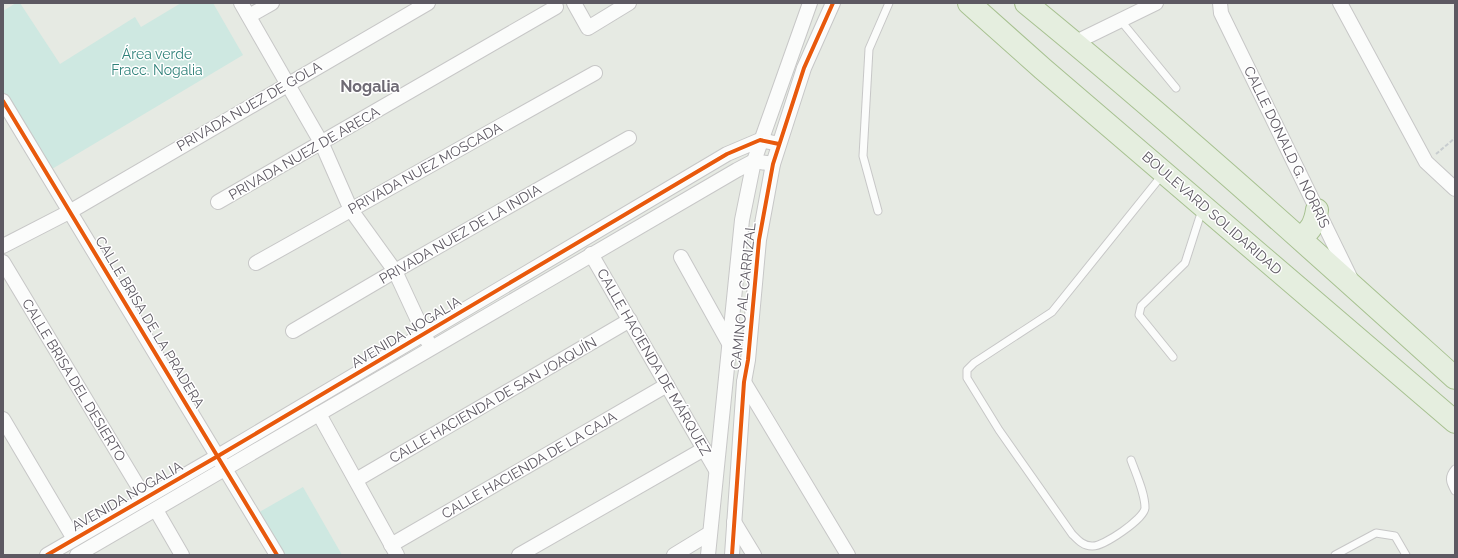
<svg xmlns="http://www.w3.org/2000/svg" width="1458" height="558" viewBox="0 0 1458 558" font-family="Raleway,sans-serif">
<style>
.green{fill:#cee8e1}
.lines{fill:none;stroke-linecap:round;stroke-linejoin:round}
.lane-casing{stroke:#c7c7c7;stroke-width:9}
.street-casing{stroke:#c7c7c7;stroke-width:16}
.highway-casing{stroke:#a7c190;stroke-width:24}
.path{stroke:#c8cdcf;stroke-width:2;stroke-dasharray:4 2;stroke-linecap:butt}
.lane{stroke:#fbfcfb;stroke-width:7}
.street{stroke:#fbfcfb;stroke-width:14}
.highway{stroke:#e5eedf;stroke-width:22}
.cycleway-casing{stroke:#fff;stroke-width:6}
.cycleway{stroke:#e8590c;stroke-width:4}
.labels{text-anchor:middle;stroke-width:3;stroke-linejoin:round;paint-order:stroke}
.park-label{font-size:14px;fill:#30827a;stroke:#fff}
.street-label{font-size:14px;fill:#5d5962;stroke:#fff}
.quarter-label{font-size:16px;font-weight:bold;fill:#6e6a74;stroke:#fff}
</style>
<rect width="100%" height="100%" fill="#e6eae3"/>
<g class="green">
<path d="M16,3h4l40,61 75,-47 6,10 40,-24h32l30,52 -191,114 -49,-78v-80z"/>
<path d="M303,487l39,68h-61l-25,-41z"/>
</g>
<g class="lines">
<g class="lane-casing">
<g id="lane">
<path d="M1121,21l55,67"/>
<path d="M878,211l-15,-55 6,-107 20,-46"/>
<path d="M1173,357l-34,-42 2,-9 44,-43 17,-53"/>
<path d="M1131,460c5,14 14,33 14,48 -1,11 -42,39 -53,38 -9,0 -14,-6 -20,-12l-73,-104 -32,-52v-8l7,-7 78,-51 111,-138"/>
<path d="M1455,469c-7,8 -5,13 0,22"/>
<path d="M1335,555l41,-22 19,3 11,19"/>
</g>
</g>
<g class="street-casing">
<g id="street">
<path d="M241,3l81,141 29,66 44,61 33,71"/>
<path d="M574,3l14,25 41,-25"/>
<path d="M1220,3l1,10 130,266"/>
<path d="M1340,3l86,159 29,27"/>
<path d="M249,16l23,-13"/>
<path d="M1074,43l82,-40"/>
<path d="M3,101l274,454"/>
<path d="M218,202l338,-195"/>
<path d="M3,246l68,-35 357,-208"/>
<path d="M591,254l125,216"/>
<path d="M681,257l49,88"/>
<path d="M3,262l142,236"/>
<path d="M256,263l339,-190"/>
<path d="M293,331l102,-60 234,-133"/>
<path d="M744,382l104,173"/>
<path d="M319,414l78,141"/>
<path d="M3,419l71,120"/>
<path d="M356,480l274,-160"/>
<path d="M156,510l26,45"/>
<path d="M734,522l20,33"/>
<path d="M391,545l276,-160"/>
<path d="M47,555l171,-99 509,-302 33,-14 19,4"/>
<path d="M77,555l660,-385 17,-9 19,3"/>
<path d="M519,555l185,-106"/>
<path d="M674,555l36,-22"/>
<path d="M708,555l34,-335 12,-59 56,-158"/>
<path d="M732,555l12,-173 4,-22 11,-120 14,-76 31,-96 29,-65"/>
</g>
</g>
<g class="highway-casing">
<g id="highway">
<path d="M969,3l74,66 412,353"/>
<path d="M1026,3c147,120 288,248 429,375"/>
<path d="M1301,238c10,-8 14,-15 16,-28"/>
</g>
</g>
<path class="path" d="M1436,154l19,-16"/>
<use href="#lane" class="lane"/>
<use href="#street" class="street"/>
<use href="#highway" class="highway"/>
<g class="cycleway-casing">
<g id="cycleway">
<path d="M3,101l274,454"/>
<path d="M47,555l171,-99 509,-302 33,-14 19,4"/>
<path d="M732,555l12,-173 4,-22 11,-120 14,-76 31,-96 29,-65"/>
</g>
</g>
<use href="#cycleway" class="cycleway"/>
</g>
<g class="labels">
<g class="park-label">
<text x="157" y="59">Área verde<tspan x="157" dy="16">Fracc. Nogalia</tspan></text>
</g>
<g class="street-label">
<text transform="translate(249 106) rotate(-30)" y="5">PRIVADA NUEZ DE GOLA</text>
<text transform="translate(1287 147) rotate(64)" y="5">CALLE DONALD G. NORRIS</text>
<text transform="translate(304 153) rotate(-30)" y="5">PRIVADA NUEZ DE ARECA</text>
<text transform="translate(425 168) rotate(-29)" y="5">PRIVADA NUEZ MOSCADA</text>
<text transform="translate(1212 213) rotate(41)" y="5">BOULEVARD SOLIDARIDAD</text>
<text transform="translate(460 234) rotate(-30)" y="5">PRIVADA NUEZ DE LA INDIA</text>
<text transform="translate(743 296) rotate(-84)" y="5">CAMINO AL CARRIZAL</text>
<text transform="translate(150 322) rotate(59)" y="5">CALLE BRISA DE LA PRADERA</text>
<text transform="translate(406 332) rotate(-31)" y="5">AVENIDA NOGALIA</text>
<text transform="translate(654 362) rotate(60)" y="5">CALLE HACIENDA DE MÁRQUEZ</text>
<text transform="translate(74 380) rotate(59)" y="5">CALLE BRISA DEL DESIERTO</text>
<text transform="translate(493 400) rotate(-30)" y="5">CALLE HACIENDA DE SAN JOAQUÍN</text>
<text transform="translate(529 465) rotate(-30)" y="5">CALLE HACIENDA DE LA CAJA</text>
<text transform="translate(127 496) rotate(-30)" y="5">AVENIDA NOGALIA</text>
</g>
<g class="quarter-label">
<text x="370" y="92">Nogalia</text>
</g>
</g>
<rect width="1458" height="558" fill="none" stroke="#5d5962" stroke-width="8"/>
</svg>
